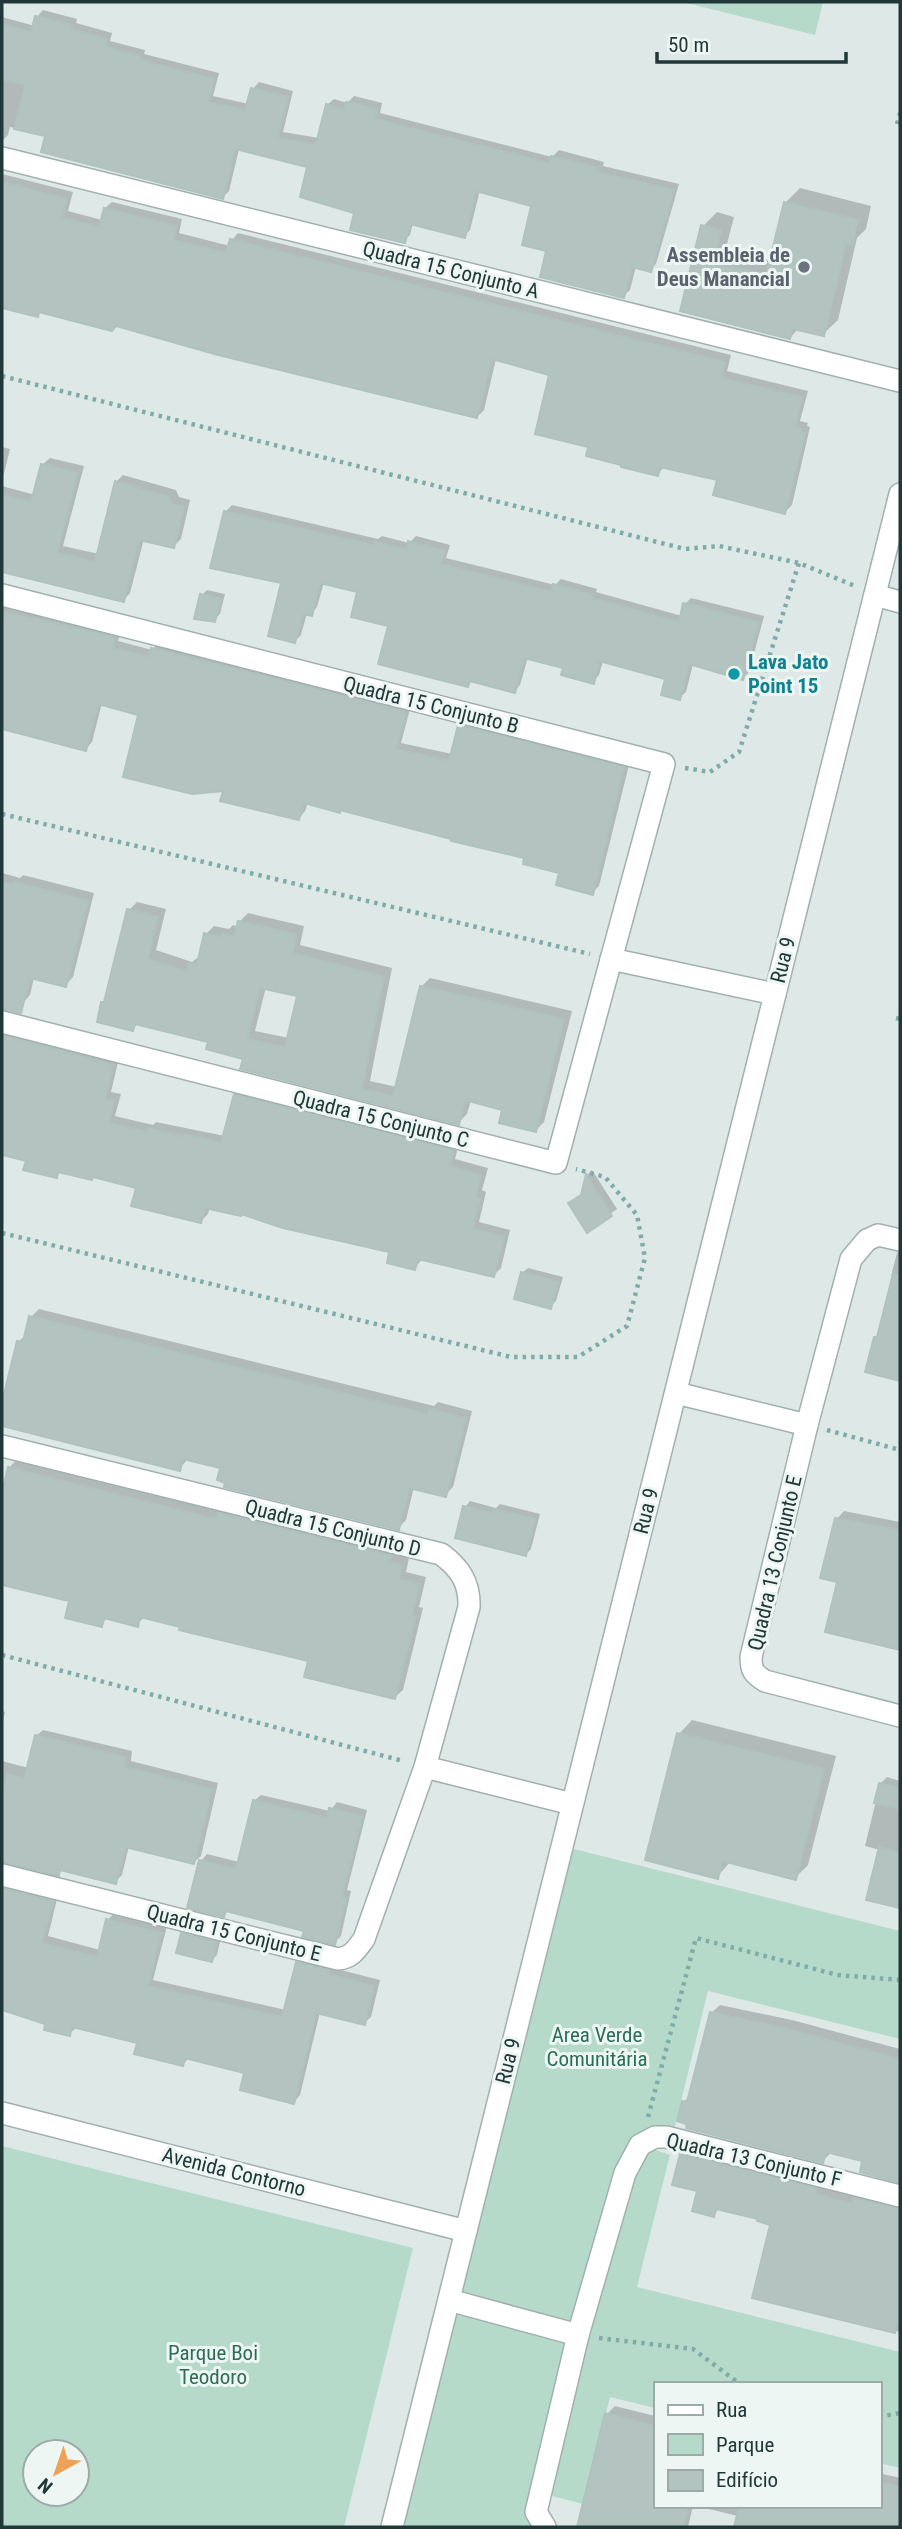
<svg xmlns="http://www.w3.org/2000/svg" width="902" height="2529" viewBox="0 0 902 2529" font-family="'Roboto Condensed',sans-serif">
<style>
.green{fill:#b6dac9;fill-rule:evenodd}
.shadow{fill:#0003;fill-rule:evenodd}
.building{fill:#b3c4c0;stroke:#b0c2bf;stroke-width:2;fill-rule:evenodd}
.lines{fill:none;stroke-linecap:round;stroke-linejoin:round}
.minor-casing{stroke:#a1b0af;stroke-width:24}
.path{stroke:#7faca9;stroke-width:4.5;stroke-dasharray:3.5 5;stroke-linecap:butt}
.minor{stroke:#fff;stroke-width:21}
.worship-dot{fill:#6b7280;stroke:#eef6f4;stroke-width:2.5}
.culture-dot{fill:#0f9aa8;stroke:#eef6f4;stroke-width:2.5}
.labels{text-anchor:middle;stroke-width:6;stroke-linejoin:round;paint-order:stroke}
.worship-label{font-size:21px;font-weight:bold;fill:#5b616d;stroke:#eef6f4;text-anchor:end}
.street-label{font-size:21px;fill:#203838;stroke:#eef6f4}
.culture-label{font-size:21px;font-weight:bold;fill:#0d838f;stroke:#eef6f4;text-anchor:start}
.park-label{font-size:21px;fill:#2b6e56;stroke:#eef6f4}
</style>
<rect width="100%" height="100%" fill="#dee9e7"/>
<g class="green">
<path d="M683,2h140l-8,33z"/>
<path d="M562,1846l338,85v108l-192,-48 -36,147 -31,7 29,10 -33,132 263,65v116l-21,-5v-79h-224v24l-45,-11 -27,107 -43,-11 5,34h-153z"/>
<path d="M2,2146l411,102 -69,279h-342zM77,2452v42h-42v-42z"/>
</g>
<g class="shadow">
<path d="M43,10l34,9 -1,4 36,10 -2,8 35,9 -1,4 75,19 -6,23 36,8 4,-15 6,-7 34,9 -10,41 36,6 8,-33 7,-6 13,4 7,-7 28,7 -2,10 172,44 7,-7 45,12 -1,4 76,18 -23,80 -6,6 -14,-4 -6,24 -7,6 -75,-47 -15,-44 -53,-15 -10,40 -6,6 -51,-13 -3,12 -6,6 -48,-29 -47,-46 -70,-17 -10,42 -6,6 -176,-62 -37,-8 -2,8 -6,6v-124l33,9 2,-9z"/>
<path d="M2,174l71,18 -5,19 34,9 3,-12 7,-6 70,17 -3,14 51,13 2,-6 6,-7 493,122 -4,16 81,20 -8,30 8,2 -1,3 3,1 -18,78 -7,7 -66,-33 -54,-13 -7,8 -68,-29 -39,-71 -55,-15 -12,51 -7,7 -361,-93 -75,-13 -4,4 -35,-8z"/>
<path d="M800,188l71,18 -5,23 -9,9 -19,82 -15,14 -24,-6 -9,10 -108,-29 21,-83 14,-14 17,5 -8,31 46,12 14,-58z"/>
<path d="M2,447l8,2 -8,33z"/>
<path d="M50,458l34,8 -21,80 36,8 17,-72 7,-7 53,15 3,7 11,3 -9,39 -7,7 -30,-7 -14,54 -7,7 -121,-30v-84l33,9 7,-30z"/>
<path d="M232,505l146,34 4,-3 27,7 7,-7 34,9 -4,13 109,27 6,-6 36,10 -1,3 86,24 3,-12 6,-6 73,18 -15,56 -6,6 -50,-14 -7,28 -7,6 -12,-20 -64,-17 -4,14 -6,7 -28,-15 -37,-10 -8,28 -6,6 -42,-11 -4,5 -78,-60 -31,-34 -35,-9 -7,25 -6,7 -4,-1 -6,22 -6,6 -12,-59 -57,-71z"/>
<path d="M207,590l18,4 -5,20 -6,6 -12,-25z"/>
<path d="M2,603l119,28 -3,10 34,9 7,-8 252,63 -10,38 51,11 8,-28 6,-6 164,41 -31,125 -7,7 -31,-21 -35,-15 -184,-48 -2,2 -32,-8 -3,8 -6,7 -74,-29 -84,-75 -39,-11 -10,39 -6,7 -84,-21z"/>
<path d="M2,873l18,5 3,-3 71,18 -21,84 -7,8 -32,-7 -4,17 -7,8 -21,-6z"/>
<path d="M137,902l29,7 -10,41 36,12 9,-7 5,-21 8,-8 15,3 4,-4 5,2 1,-5 9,-9 56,13 -4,19 92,23 -22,113 27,6 25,-101 8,-8 142,33 -28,111 -8,8 -32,-21 -33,-9 -4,14 -9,9 -213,-66 -35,-16 -71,-18 -7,6 -29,-26 4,-4 22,-89zM266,987l33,8 -10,43 -34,-7z"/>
<path d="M2,1029l117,29 -8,34 10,2 -6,22 38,9 3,-3 69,14 10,-41 7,-7 217,55 -4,16 33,9 -6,22 4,2 -7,30 31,8 -9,38 -7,7 -71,-17 -8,10 -24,-17 -149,-38 -1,1 -31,-7 -2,7 -7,7 -63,-34 -76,-16 -6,5 -28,-17 -26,-5z"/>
<path d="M592,1170l25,39 -30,21 -11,-32 7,-4 4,-19z"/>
<path d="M900,1250v128l-33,-7 8,-33 5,-5 15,-56 -4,-1 6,-23z"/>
<path d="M528,1268l35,9 -7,24 -6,6 -28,-34z"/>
<path d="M39,1309l395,97 4,-4 34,9 -19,76 -8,8 -31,-8 -8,33 -8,8 -176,-61 -34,-8 -9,10 -177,-45v-13l17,-70 8,-7 4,-17z"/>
<path d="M16,1460l200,50 183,38 -2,7 12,3 -3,14 20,5 -7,30 4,1 -20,82 -8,7 -85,-37 -165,-44 -8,9 -29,-8 -7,8 -30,-26 -69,-16v-86l7,-29z"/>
<path d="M470,1501l26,7 4,-4 40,10 -9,35 -5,5 -61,-47z"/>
<path d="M844,1511l56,11v127l-73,-19 12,-49 -2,-62z"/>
<path d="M2,1711l3,1 -3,14z"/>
<path d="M692,1720l144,36 -28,109 -13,13 -64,-17 -14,16 -38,-143z"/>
<path d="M43,1730l89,21 -1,10 87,22 -17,73 -7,6 -65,-16 -7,29 -7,7 -52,-13 -5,5 -56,-13v-100l27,7 7,-32z"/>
<path d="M887,1777l13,4v125l-32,-8 12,-48 -15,-4 15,-62z"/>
<path d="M261,1795l69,16 7,-9 30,8 -20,80 4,1 -10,45 -7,7 -28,-14 -78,-19 -5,5 -22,-54 6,-7 32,8 15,-61z"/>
<path d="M2,1879l56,16 -10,41 52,14 8,-30 6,-7 53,13 -14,54 133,30 11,-47 7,-7 29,12 47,12 -9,37 -7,6 -44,-11 -20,83 -6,7 -48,-31 -56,-14 -7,7 -44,-22 -62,-15 -8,7 -38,-18 -29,-8z"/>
<path d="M188,1929l33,8 -4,18 -5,5 -30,-26z"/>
<path d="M720,2005l72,15 108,29v132l-38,-10 2,-12 -32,-7 -10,9 -138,-59 6,-7 21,-82z"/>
<path d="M689,2147l211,52v133l-146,-35 18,-74 -12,-5 -40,-10 -7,7 -32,-60z"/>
<path d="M615,2406l40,10v90h38l-5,21 -109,-2 28,-111z"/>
<path d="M879,2473l21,5v49h-165l3,-11 -42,-10h183z"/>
</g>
<g class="building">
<path d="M35,16l37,9 -1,4 36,10 -2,8 35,9 -1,4 75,19 -6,23 37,8 6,-22 37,9 -10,41 38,6 10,-40 18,5 2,-7 31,7 -2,10 174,44 2,-7 48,12 -1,4 76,18 -23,82 -19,-5 -8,31 -84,-21 6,-26 -24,-6 9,-39 -55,-15 -11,47 -55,-14 -5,19 -55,-13 4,-17 -54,-16 7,-30 -72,-18 -12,50 -182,-47 4,-16 -31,-7 11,-44 -23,-6v-55l29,8z"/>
<path d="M2,182l65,17 -5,19 37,9 5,-19 73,18 -4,14 53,13 4,-14 495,123 -4,16 81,19 -7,31 7,1 -1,4h4l-20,81 -72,-19 4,-15 -57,-13 -2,9 -37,-9v-2l-35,-9 2,-9 -53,-13 14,-59 -57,-16 -15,59 -259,-63 -102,-29 -4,5 -73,-19 -1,5 -36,-9z"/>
<path d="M784,202l74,18 -6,25 -6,-1 -22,92 -31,-7 -3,10 -110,-28 21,-86 20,6 -8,31 53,13z"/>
<path d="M41,464l37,9 -21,80 38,9 20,-81 54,16 3,7 12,3 -10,41 -35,-8 -15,62 -122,-30v-77l29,7z"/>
<path d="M224,511l149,34 1,-4 33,9 1,-9 37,10 -4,13 111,28 1,-8 39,11 -1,3 88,24 4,-19 76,19 -16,58 -54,-16 -9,36 -19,-5 4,-16 -66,-18 -5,23 -33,-9 2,-7 -39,-10 -9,35 -45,-12 -2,6 -90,-23 10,-38 -37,-9 6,-25 -37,-9 -8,33 -9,-2 -8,29 -27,-7 13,-53 -71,-15z"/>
<path d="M200,594l21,5 -6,23 -21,-3z"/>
<path d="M5,612l110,25 -2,11 36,9 2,-9 255,64 -10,37 53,12 9,-36 166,42 -31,128 -37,-10 3,-12 -36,-9 1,-6 -73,-17v-2l-111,-29v3l-36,-10 -5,17 -79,-19 3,-10 -31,3 -69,-17 15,-62 -40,-11 -12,47 -84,-22v-104z"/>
<path d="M2,882l11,3 1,-3 74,19 -22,86 -36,-9 -9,35 -19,-4z"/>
<path d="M127,909l31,8 -10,42 38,12 2,-8 9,1 7,-31 17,4 1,-4 12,3 4,-15 58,13 -3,19 91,24 -22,112 31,7 27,-110 144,33 -28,113 -37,-9 3,-13 -37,-10 -6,25 -219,-56 3,-10 -37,-10 2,-7 -73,-18 -2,7 -36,-9 4,-20h3zM260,988l37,8 -12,51 -38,-8z"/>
<path d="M2,1035l111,30 -8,34 9,2 -5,22 38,9 1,-4 36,9 1,-3 36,9 13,-49 219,56 -4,16 32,9 -5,22 4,2 -7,30 31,8 -10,40 -76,-18 -3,11 -28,-7 2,-11 -106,-24 -42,-14v2l-36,-8 -4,15 -70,-17 5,-18 -43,-11 -1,3 -34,-8 -1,6 -34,-8 3,-9 -24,-6z"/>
<path d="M586,1174l26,42 -25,17 -19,-30 13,-8z"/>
<path d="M521,1272l37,10 -7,27 -37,-10z"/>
<path d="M893,1274l7,1v106l-35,-9 9,-35h3z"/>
<path d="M29,1316l398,98 2,-5 37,9 -20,79 -37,-9 -10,42 -175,-43 1,-4 -8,-3 3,-12 -37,-9 -3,12 -178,-45v-24l15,-61 6,1z"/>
<path d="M8,1467l199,50 10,1 1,-5 174,43 -2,6 13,3 -4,14 21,5 -8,31 4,1 -21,83 -91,-22 4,-16 -129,-31 1,-3 -40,-10 -2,10 -34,-9 -2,9 -37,-9 4,-17 -67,-16v-93z"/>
<path d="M463,1506l29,7 1,-4 42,10 -9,37 -71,-18z"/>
<path d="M835,1518l65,12v120l-75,-18 12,-50 -17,-4z"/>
<path d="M677,1733l147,36 -28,111 -74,-19 -4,18 -73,-19z"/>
<path d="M35,1735l91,22 -1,10 87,22 -18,75 -69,-17 -9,37 -56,-14 -1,6 -57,-14v-67l5,-21 17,5z"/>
<path d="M879,1783l21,5v21l-26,-6z"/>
<path d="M253,1800l74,18 2,-10 33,8 -20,81 4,1 -11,47 -33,-8 2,-6 -78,-20 -2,6 -37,-9 12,-48 37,9z"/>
<path d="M879,1847l21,6v55l-34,-8z"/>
<path d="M2,1888l51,13 -11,42 55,14 9,-38 55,14 -13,53 134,31 14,-55 33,8 -1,4 46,12 -9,39 -49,-12 -22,91 -54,-14 4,-17 -59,-15 -2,8 -49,-12 3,-11 -65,-16 -2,9 -26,-6 1,-6 -43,-14z"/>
<path d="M181,1933l36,9 -5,20 -36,-9z"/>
<path d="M710,2012l73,16 117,31v124l-40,-11 2,-11 -36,-9 -3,11 -137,-35 1,-4 -10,-3 5,-20 5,1z"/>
<path d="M680,2154l137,34 -2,6 37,10 2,-6 46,11v105l-5,19 -143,-35 18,-73 -13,-4 1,-2 -42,-10 -2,8 -22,-6 5,-20 -25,-6z"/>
<path d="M605,2413l50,13v80h33l-5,21h-106z"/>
<path d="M879,2482l21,5v40h-166l5,-21h140z"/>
</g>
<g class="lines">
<g class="minor-casing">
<g id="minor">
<path d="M2,158l898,223"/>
<path d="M2,595l662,169 -108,399 -554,-141"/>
<path d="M875,595l25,7"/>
<path d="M611,959l164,35"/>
<path d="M900,1240l-22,-5 -11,5 -16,19 -44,166 -56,232c0,14 3,17 14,24l135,35"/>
<path d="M676,1393l131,32"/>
<path d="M2,1446l439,108c19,14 29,29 28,53l-44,160 -61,172c-8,11 -13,19 -26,20l-336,-84"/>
<path d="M425,1767l147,37"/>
<path d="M2,2113l464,118"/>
<path d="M449,2300l129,35"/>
<path d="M392,2527l508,-2033"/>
<path d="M545,2527l-9,-15 42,-177 47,-162 15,-28 15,-8h11l234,59"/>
</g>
</g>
<g class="path">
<path d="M897,124l3,-11"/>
<path d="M2,376l683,173 34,-3 80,17 56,23"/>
<path d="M685,768l25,4 29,-20 60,-189"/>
<path d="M2,814l588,140"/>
<path d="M896,1018l4,1"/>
<path d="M2,1233l509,124h67l49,-31 18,-68 -8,-43 -32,-38 -29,-8"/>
<path d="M827,1430l73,20"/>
<path d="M2,1655l401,106"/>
<path d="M648,2117l48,-179 142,37 62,5"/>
<path d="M599,2338l94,11 47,35"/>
<path d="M879,2417l21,-4"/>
</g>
<use href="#minor" class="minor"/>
</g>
<circle class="worship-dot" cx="804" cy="267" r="7"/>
<circle class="culture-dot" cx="734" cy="674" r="7"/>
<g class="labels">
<g class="worship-label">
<text x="790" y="262">Assembleia de<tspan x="790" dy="24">Deus Manancial</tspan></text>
</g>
<g class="street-label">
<text transform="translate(451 270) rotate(14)" y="7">Quadra 15 Conjunto A</text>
<text transform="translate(431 705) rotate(14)" y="7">Quadra 15 Conjunto B</text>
<text transform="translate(783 960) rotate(-76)" y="7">Rua 9</text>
<text transform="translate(381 1119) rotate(14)" y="7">Quadra 15 Conjunto C</text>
<text transform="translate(646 1511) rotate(-76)" y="7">Rua 9</text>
<text transform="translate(333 1528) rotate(14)" y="7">Quadra 15 Conjunto D</text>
<text transform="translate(775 1563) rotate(-77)" y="7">Quadra 13 Conjunto E</text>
<text transform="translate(234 1933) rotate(14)" y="7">Quadra 15 Conjunto E</text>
<text transform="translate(508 2061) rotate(-76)" y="7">Rua 9</text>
<text transform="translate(754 2160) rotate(13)" y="7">Quadra 13 Conjunto F</text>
<text transform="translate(234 2172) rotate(14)" y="7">Avenida Contorno</text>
</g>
<g class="culture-label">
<text x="748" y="669">Lava Jato<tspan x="748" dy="24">Point 15</tspan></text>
</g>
<g class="park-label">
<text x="597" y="2042">Area Verde<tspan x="597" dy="24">Comunitária</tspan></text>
<text x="213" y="2360">Parque Boi<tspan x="213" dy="24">Teodoro</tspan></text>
</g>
</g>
<rect width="902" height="2529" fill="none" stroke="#203838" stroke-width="7"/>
<rect x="654" y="2382" width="228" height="126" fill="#eef6f4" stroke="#9caaa9" stroke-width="2"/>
<rect x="668" y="2405" width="35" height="10" fill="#ffffff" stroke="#9caaa9" stroke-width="2"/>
<text x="716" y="2417" font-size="21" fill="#203838">Rua</text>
<rect x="668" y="2434" width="35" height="21" fill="#b6dac9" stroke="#9caaa9" stroke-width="2"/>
<text x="716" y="2452" font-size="21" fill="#203838">Parque</text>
<rect x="668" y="2470" width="35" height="21" fill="#b3c4c0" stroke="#9caaa9" stroke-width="2"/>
<text x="716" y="2487" font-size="21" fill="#203838">Edifício</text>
<g transform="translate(56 2473) rotate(220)"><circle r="33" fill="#eef6f4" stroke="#9caaa9" stroke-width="2"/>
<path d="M0-5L12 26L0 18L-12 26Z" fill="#eea256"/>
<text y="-10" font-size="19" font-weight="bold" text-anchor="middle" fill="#203838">N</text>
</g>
<path d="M657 52v10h189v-10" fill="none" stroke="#203838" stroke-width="3.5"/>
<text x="668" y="52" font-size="21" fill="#203838" stroke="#eef6f4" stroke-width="5" paint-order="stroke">50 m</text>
</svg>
